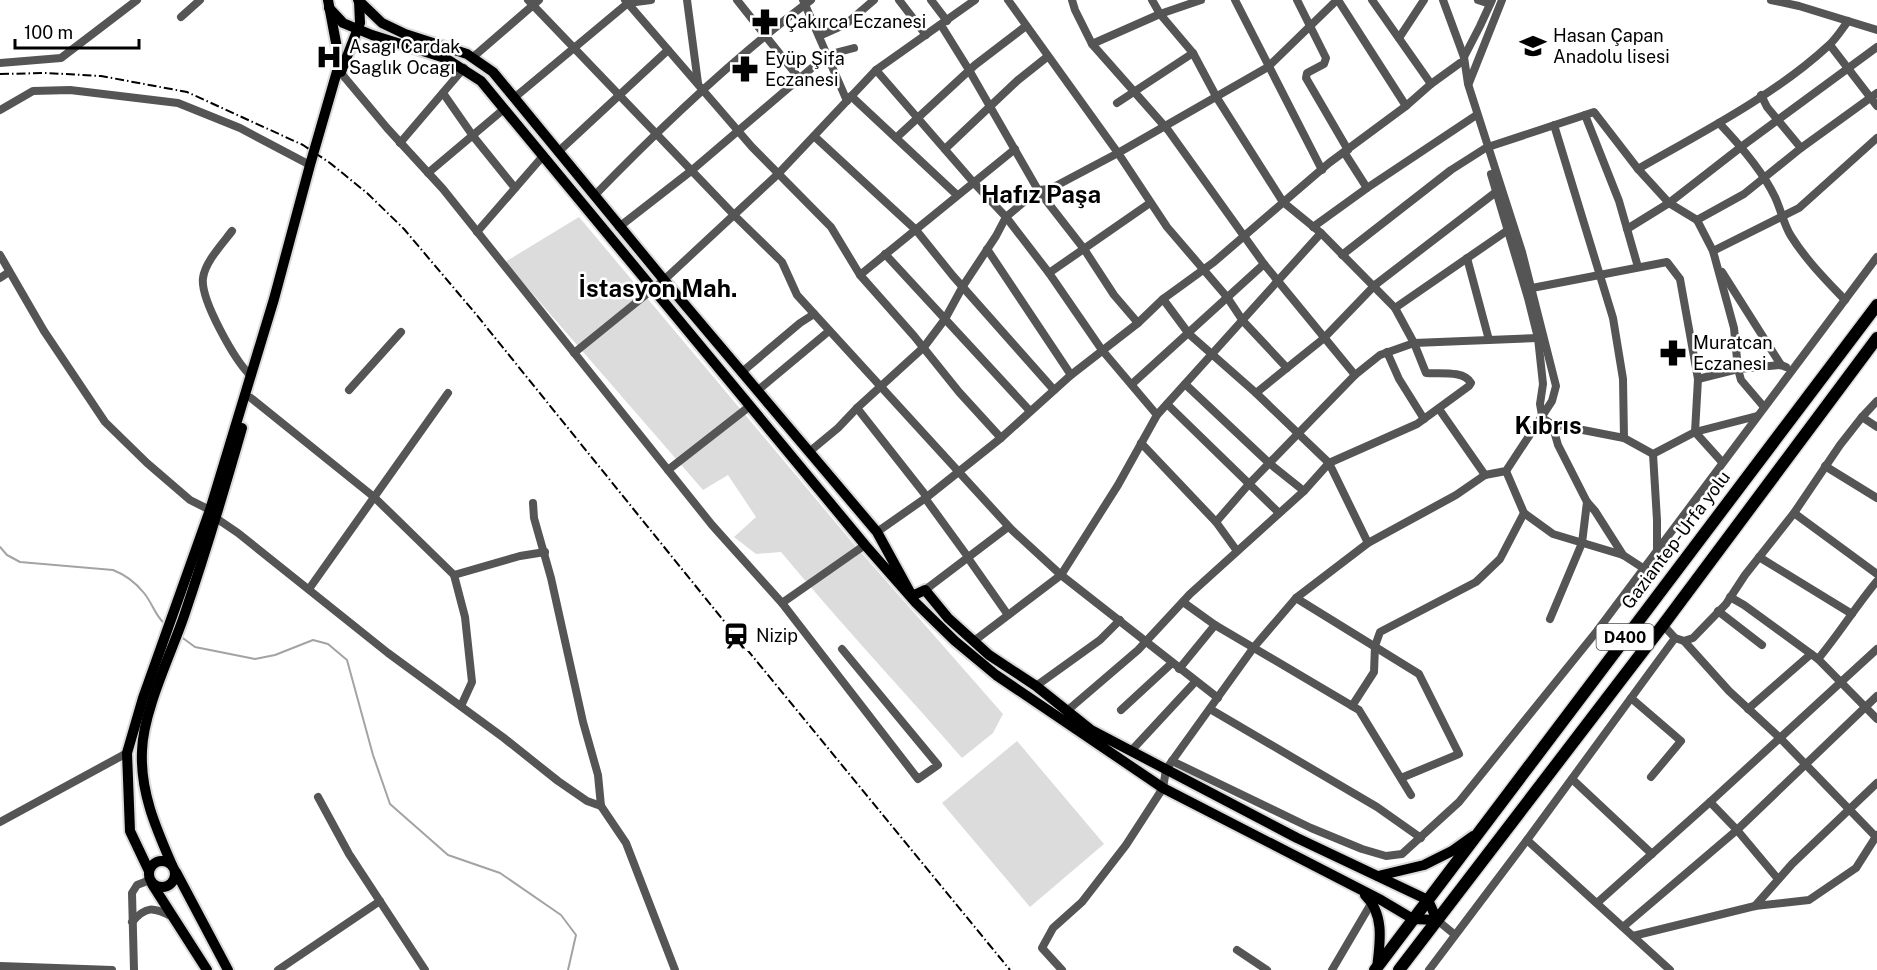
<svg xmlns="http://www.w3.org/2000/svg" width="1877" height="970" viewBox="0 0 1877 970" font-family="'Public Sans',sans-serif">
<style>
.green{fill:#dcdcdc}
.lines{fill:none;stroke-linecap:round;stroke-linejoin:round}
.stream{stroke:#a3a3a3;stroke-width:2}
.major-casing{stroke:#dbdbdb;stroke-width:14}
.highway-casing{stroke:#dbdbdb;stroke-width:15}
.minor{stroke:#555;stroke-width:8}
.major{stroke:#000;stroke-width:10}
.highway{stroke:#000;stroke-width:12}
.rail{stroke:#000;stroke-width:2;stroke-dasharray:9 3 1.5 3;stroke-linecap:butt}
.labels{text-anchor:middle;stroke-width:5;stroke-linejoin:round;paint-order:stroke}
.shield{fill:#fff;stroke:#4c4c4c;stroke-width:1.5}
.shield-label{font-size:16px;font-weight:bold;fill:#000}
.poi-label{font-size:18px;fill:#000;stroke:#fff;text-anchor:start}
.street-label{font-size:18px;fill:#000;stroke:#fff}
.district-label{font-size:24px;font-weight:bold;fill:#000;stroke:#fff}
</style>
<rect width="100%" height="100%" fill="#fff"/>
<g class="green">
<path d="M579,217l273,325 151,172 -10,19 -31,25c-60,-69 -123,-136 -181,-206l-25,2 -22,-17 22,-20 -28,-42 -25,15 -198,-228z"/>
<path d="M1017,741l87,103 -74,63 -88,-104z"/>
</g>
<g class="lines">
<g class="stream">
<path d="M0,547l7,8 13,7 93,8c13,5 23,13 31,23 9,11 11,23 22,32"/>
<path d="M180,636l15,11 60,12 20,-4 38,-15 15,4 19,16 26,95 17,49 58,51 52,18 61,42 15,20 -8,35"/>
</g>
<g class="major-casing">
<g id="major">
<path d="M329,8l14,15 29,12 73,23 36,23 384,464 51,58 39,38 41,34 167,113 218,112 32,19 24,1 -9,-20 -131,-62 -206,-108 -55,-44 -47,-31 -41,-37 -23,-28 -13,6 -35,-64 -213,-252 -171,-208 -26,-18 -62,-20 -23,-11 -24,-23"/>
<path d="M341,72l19,-49 -1,-22"/>
<circle cx="162" cy="874" r="13"/>
<path d="M172,865c-16,-37 -32,-73 -30,-114 1,-40 29,-97 42,-135 21,-62 40,-125 58,-188"/>
<path d="M149,871l-19,-40 -3,-78 16,-55 67,-188 64,-211 36,-134 28,-97 -1,-20 -9,-48"/>
<path d="M176,872l52,98"/>
<path d="M1378,876l46,-11 28,-14 21,-15"/>
<path d="M152,884l55,86"/>
<path d="M1365,895c20,19 15,48 12,73"/>
</g>
</g>
<g class="highway-casing">
<g id="highway">
<path d="M1375,970l502,-665"/>
<path d="M1399,970l264,-345 214,-287"/>
</g>
</g>
<g class="minor">
<path d="M528,0l209,218 45,44 15,33 214,234 50,46 157,123"/>
<path d="M625,0l127,147 79,80 29,48 54,61 45,56 42,46"/>
<path d="M687,0l11,83"/>
<path d="M737,0l62,78"/>
<path d="M803,0l44,101"/>
<path d="M899,0l27,35"/>
<path d="M931,0l16,21"/>
<path d="M1008,0l110,153 49,74 60,70 16,24 44,47"/>
<path d="M1072,0l3,10 17,34 76,86 96,134 91,111"/>
<path d="M1235,0l87,170"/>
<path d="M1297,0l29,58 -2,6 -17,9 -1,5 42,72"/>
<path d="M1338,0l68,106"/>
<path d="M1372,0l59,84"/>
<path d="M1478,0l12,4"/>
<path d="M1771,0l28,6 78,24"/>
<path d="M181,17l19,-17"/>
<path d="M941,25l28,45 69,120 46,59 30,46 24,28"/>
<path d="M819,36l27,-12 28,-24"/>
<path d="M1399,38l25,-38"/>
<path d="M1092,44l68,-30 41,-14"/>
<path d="M1830,45l47,61"/>
<path d="M1464,57l16,-31 12,-26"/>
<path d="M472,58l67,-58"/>
<path d="M0,63l61,-5 76,-58"/>
<path d="M876,70l98,113 32,34 43,56 53,77 55,65"/>
<path d="M341,73l46,55 56,61 269,336 70,78 136,176 20,-14 -96,-116"/>
<path d="M1469,83l33,-83"/>
<path d="M443,93l30,43 42,52"/>
<path d="M1761,95l6,12 34,41"/>
<path d="M851,96l106,99"/>
<path d="M514,98l114,-95 23,-3"/>
<path d="M1117,103l76,-50"/>
<path d="M0,110l33,-19 37,-1 108,13 62,25 70,37"/>
<path d="M1585,115l34,86 19,66"/>
<path d="M1719,123c21,22 43,47 56,74 6,13 9,28 16,39 15,24 35,44 54,64"/>
<path d="M1554,125l59,193 10,61 1,59"/>
<path d="M814,136l102,94 37,46 101,114"/>
<path d="M896,138l79,-73 51,-39"/>
<path d="M400,143l64,-75"/>
<path d="M1488,147l106,-35 44,57 31,34 28,17 16,31 21,77 4,41 3,11 23,27"/>
<path d="M945,149l73,-69 29,-23"/>
<path d="M558,152l110,-102"/>
<path d="M1344,152l23,36"/>
<path d="M1638,169c63,-36 137,-74 190,-123 8,-7 14,-17 20,-25"/>
<path d="M428,173l76,-64"/>
<path d="M1491,174l37,124 10,40 5,46 -3,20 2,11"/>
<path d="M594,196c68,-70 139,-138 217,-196"/>
<path d="M1697,220l47,-26 57,-46 76,-55"/>
<path d="M619,227l72,-56 136,-116 27,-7"/>
<path d="M1313,227l54,-39 108,-72"/>
<path d="M1627,229l42,-26 72,-56 136,-100"/>
<path d="M232,231c-9,12 -27,31 -29,47 -3,21 32,83 48,98"/>
<path d="M477,232l66,-76"/>
<path d="M987,249l84,126"/>
<path d="M1713,251l86,-43 78,-70"/>
<path d="M885,254l145,157"/>
<path d="M0,255l44,76 61,91 42,41 43,37 20,10 3,6 25,17 150,120 116,85 54,43 29,20 14,5"/>
<path d="M1342,255l109,-85 33,-21"/>
<path d="M1467,258l22,82"/>
<path d="M1722,272l59,93"/>
<path d="M1049,273l101,-70"/>
<path d="M860,275l155,-126"/>
<path d="M0,278l9,-6"/>
<path d="M1532,288l135,-26 13,17 18,100 -3,53 27,30"/>
<path d="M1163,299l26,35 67,59 73,70 39,80"/>
<path d="M1395,308l113,-78"/>
<path d="M1387,352l12,27 25,40"/>
<path d="M574,353l90,-73 114,-106 98,-104 99,-70"/>
<path d="M742,372l58,-49 14,-9"/>
<path d="M1698,379l40,-10 43,-4 5,2"/>
<path d="M1132,384l132,-120"/>
<path d="M1185,384l84,79 35,28"/>
<path d="M349,390l52,-58"/>
<path d="M757,391l72,-60"/>
<path d="M1256,393l67,-54 52,-54 121,-93"/>
<path d="M251,398l123,99 80,78 11,42 7,65 -11,24"/>
<path d="M1167,404l112,109"/>
<path d="M857,408l70,89"/>
<path d="M1439,409l46,66"/>
<path d="M1541,417l11,7 6,21 29,57 8,9 28,44"/>
<path d="M1862,417l15,10"/>
<path d="M1552,424l72,14 29,16 42,-22 62,-16"/>
<path d="M1141,443l75,79 21,29"/>
<path d="M809,452l29,-24 19,-20 67,-61 21,-28 18,-33 33,-50 10,-19 32,-27 12,-1 68,-36 150,-86 69,-67"/>
<path d="M1653,454l4,66v30"/>
<path d="M1825,466l52,32"/>
<path d="M668,470l82,-64"/>
<path d="M925,498l43,59"/>
<path d="M533,503l1,15 17,60 32,144 15,53 3,31 25,37 49,127"/>
<path d="M1524,513l29,21 70,21 20,13"/>
<path d="M1794,513l83,61"/>
<path d="M1216,522l33,-38 106,-109 25,-20 34,-12 124,-5"/>
<path d="M877,532l50,-35 74,-59 70,-63 67,-52 25,-24 51,-37 115,-99 77,-57 25,-22 29,-21"/>
<path d="M1759,557l93,57"/>
<path d="M968,558l40,57"/>
<path d="M454,575l66,-19 25,-4"/>
<path d="M309,589l139,-196"/>
<path d="M925,590l83,-63"/>
<path d="M1730,597l14,8 74,54c21,-25 38,-53 59,-78"/>
<path d="M1296,598l123,76 40,80 -58,24"/>
<path d="M1183,602l32,23 144,85 52,85"/>
<path d="M782,603l83,-58"/>
<path d="M1718,611l44,34"/>
<path d="M1550,619l32,-76 5,-41"/>
<path d="M1663,625l12,13 9,3 9,-3 33,-34 19,-29 49,-62 46,-68 22,-28 15,-16"/>
<path d="M974,641l87,-66 57,-90 39,-70 164,-182"/>
<path d="M1684,641l45,50 51,47 96,99"/>
<path d="M1818,659l59,60"/>
<path d="M1179,669l36,-44"/>
<path d="M1036,686l64,-46 20,-20"/>
<path d="M1631,698l50,43 -30,36"/>
<path d="M1352,706l22,-34 1,-26 5,-14 96,-50 24,-23 24,-46 -18,-42"/>
<path d="M1210,709l167,98 44,31"/>
<path d="M1748,709l63,-55"/>
<path d="M1068,710l70,-60 52,-56 114,-103 25,-28 88,-39 52,-38 2,-3c-7,-13 -32,-9 -45,-10l-12,-30 -19,-35 -74,-75 -38,-31 -66,-104 -24,-45 -33,-39 -8,-14"/>
<path d="M1121,710l51,-47"/>
<path d="M1131,751l64,-69"/>
<path d="M1172,761l139,67 51,21 24,7 16,-2 57,-52 138,-171 280,-374"/>
<path d="M1572,779l80,75"/>
<path d="M318,797l31,57 76,116"/>
<path d="M1710,802l27,28 41,49"/>
<path d="M0,822l127,-69"/>
<path d="M1527,840l143,130"/>
<path d="M1597,903l113,-101 167,-153"/>
<path d="M1755,906l37,-42 85,-81"/>
<path d="M1437,920l17,14"/>
<path d="M132,922c14,-16 21,-15 39,-6"/>
<path d="M1623,927l114,-97 140,-134"/>
<path d="M1633,936l122,-30 54,-6 47,-32 21,-33"/>
<path d="M1237,950l30,20"/>
<path d="M0,966l112,4"/>
<path d="M134,970l-2,-77 5,-8 13,-5"/>
<path d="M278,970l102,-69"/>
<path d="M1062,970l-20,-22 11,-20 29,-26 44,-57 37,-57 3,-18 6,-9 82,-114 42,-49 72,-55 88,-48 29,-20 21,-4 46,-70 4,-15 -34,-134 -54,-168 -4,-27 -21,-57"/>
<path d="M1332,970l40,-68"/>
<path d="M1429,970l98,-130 148,-202"/>
</g>
<use href="#major" class="major"/>
<use href="#highway" class="highway"/>
<path class="rail" d="M0,74l47,-1 54,3 86,16 116,53 27,18 37,30 37,36 71,84 261,323 274,334"/>
</g>
<defs>
<g id="pharmacy-bare" transform="scale(2.07)"><path d="M-2-6h4v4h4v4h-4v4h-4v-4h-4v-4h4Z" fill="#000" stroke="#fff" stroke-width="2.5" paint-order="stroke"/></g>
<g id="school-bare" transform="scale(2.07)"><path d="M0-5L7-2L0 1L-7-2ZM-4 1L0 2.5L4 1V4Q0 6-4 4Z" fill="#000" stroke="#fff" stroke-width="2.5" paint-order="stroke"/></g>
<g id="hospital-bare" transform="scale(2.07)"><path d="M-5-5h3v3.5h4V-5h3V5h-3V1.5h-4V5h-3Z" fill="#000" stroke="#fff" stroke-width="2.5" paint-order="stroke"/></g>
<g id="station-bare" transform="scale(2.07)"><path d="M-3-6H3Q5-6 5-4V2Q5 4 3 4L4.5 6H3L1.5 4h-3L-3 6H-4.5L-3 4Q-5 4-5 2V-4Q-5-6-3-6ZM-3.5-4v3h7v-3ZM-3.5 1v1.5H-2V1ZM2 1v1.5H3.5V1Z" fill="#000" stroke="#fff" stroke-width="2.5" paint-order="stroke"/></g>
</defs>
<g fill-rule="evenodd">
<use href="#pharmacy-bare" x="765" y="22"/>
<use href="#school-bare" x="1533" y="46"/>
<use href="#hospital-bare" x="329" y="57"/>
<use href="#pharmacy-bare" x="745" y="69"/>
<use href="#pharmacy-bare" x="1673" y="353"/>
<use href="#station-bare" x="736" y="636"/>
</g>
<g class="labels">
<rect class="shield" x="1596.5" y="624" width="57" height="26" rx="4.5"/>
<g class="shield-label">
<text x="1625" y="643">D400</text>
</g>
<g class="poi-label">
<text x="785" y="28">Çakırca Eczanesi</text>
<text x="1553" y="42">Hasan Çapan<tspan x="1553" dy="21">Anadolu lisesi</tspan></text>
<text x="349" y="53">Asagı Cardak<tspan x="349" dy="21">Saglık Ocagı</tspan></text>
<text x="765" y="65">Eyüp Şifa<tspan x="765" dy="21">Eczanesi</tspan></text>
<text x="1693" y="349">Muratcan<tspan x="1693" dy="21">Eczanesi</tspan></text>
<text x="756" y="642">Nizip</text>
</g>
<g class="street-label">
<text transform="translate(1676 540) rotate(-53)" y="6">Gaziantep-Urfa yolu</text>
</g>
<g class="district-label">
<text x="1041" y="203">Hafız Paşa</text>
<text x="658" y="297">İstasyon Mah.</text>
<text x="1548" y="434">Kıbrıs</text>
</g>
</g>
<path d="M15 39v9h124v-9" fill="none" stroke="#000000" stroke-width="3"/>
<text x="24" y="39" font-size="18" fill="#000000" stroke="#ffffff" stroke-width="4.5" paint-order="stroke">100 m</text>
</svg>
